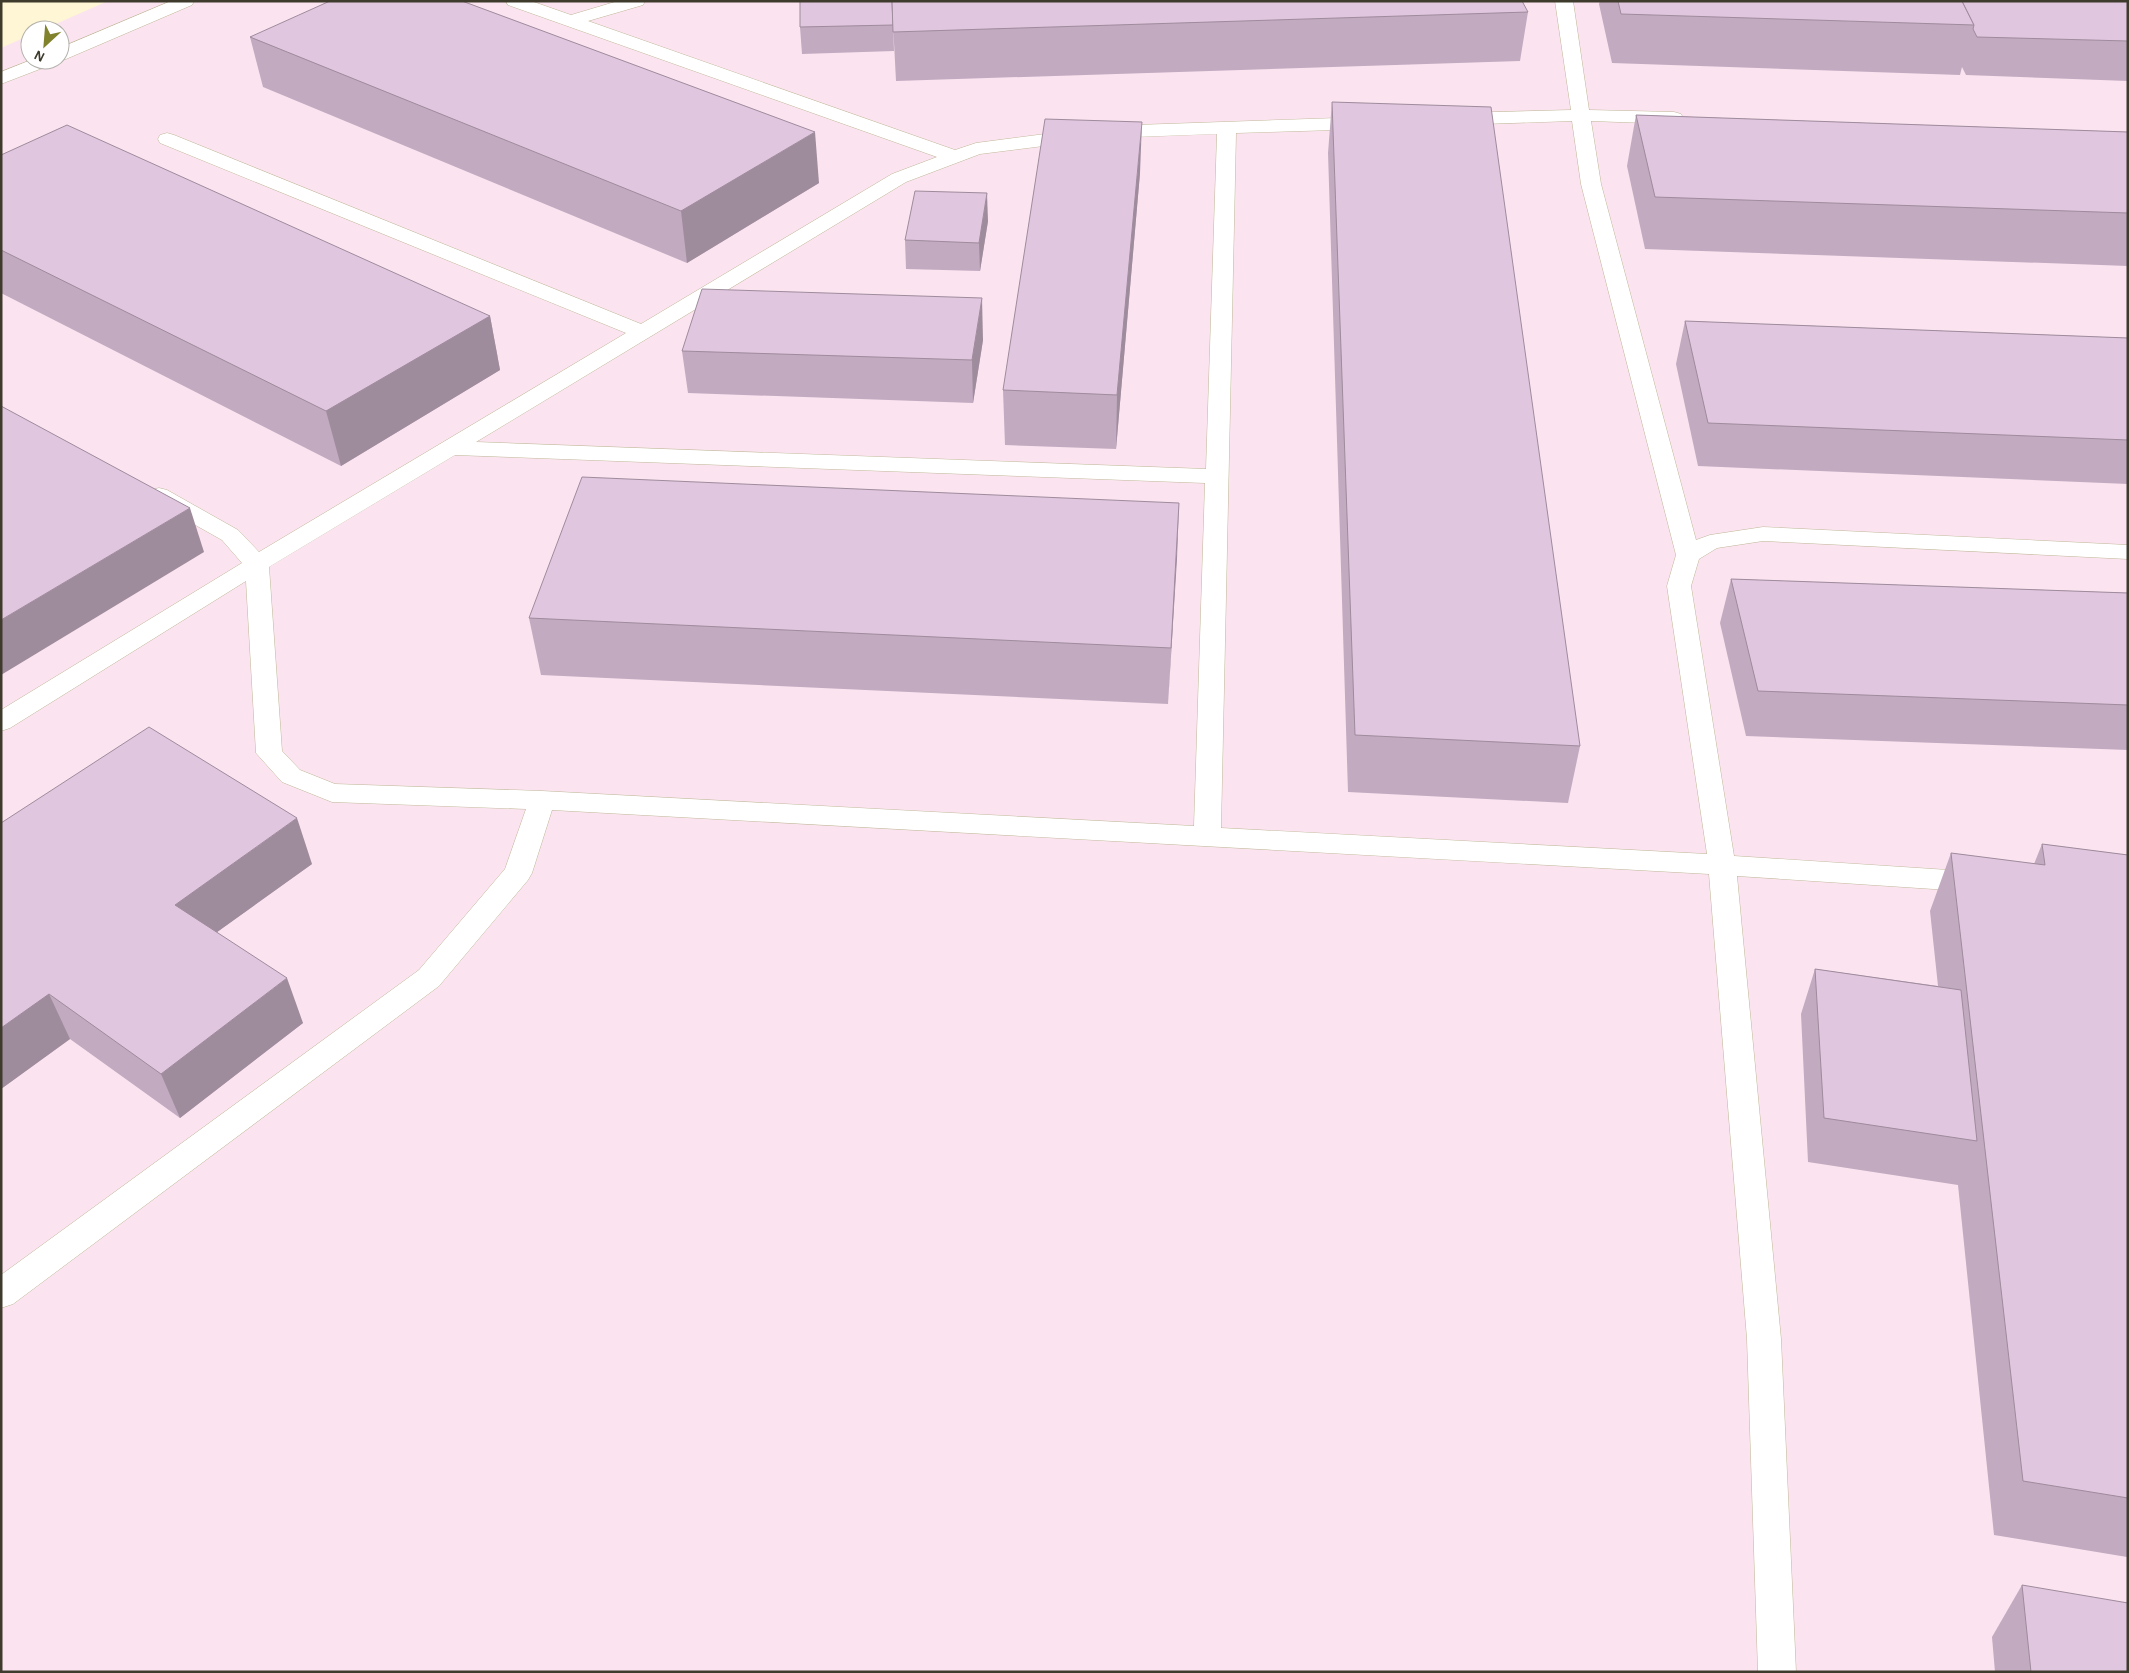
<svg xmlns="http://www.w3.org/2000/svg" width="2129" height="1673" viewBox="0 0 2129 1673" font-family="'Alegreya Sans',sans-serif">
<style>
.industrial{fill:#fbe4f0}
.lines{fill:none;stroke-linecap:round;stroke-linejoin:round}
.service-casing{stroke:#bfb796;stroke-width:1}
.service{fill:#fff;fill-rule:evenodd}
.wall{fill:#c2aac0}
.shaded-wall{fill:#9e8b9c}
.building{fill:#e1c6df;stroke:#9e8b9c}
</style>
<rect width="100%" height="100%" fill="#fef6d4"/>
<path class="industrial" d="M108,1h2020v1671h-2127v-1624l29,-13v25h30v-30h-18z"/>
<g class="lines">
<g class="service-casing">
<g id="service">
<path d="M171,1h23l-2,4 -126,54 -8,1h2v-12z"/>
<path d="M506,1h25l40,14 47,-14h27l-2,4 -55,16 367,129 21,-7 131,-17 260,-9 7,2 2,4 -2,4 -7,2 -131,4 -15,695 486,26 -40,-268 9,-31 -95,-371 -9,-63 -117,4 -7,-2 -2,-4 2,-4 7,-2 116,-3 -16,-109h18l16,109 85,2 7,2 2,4 -2,4 -7,2 -83,-3 10,63 95,356 14,-5 53,-8 365,18v14l-365,-18 -46,7 -18,11 -8,27 43,270 245,16 10,3 4,7 -4,7 -10,3 -242,-16 44,463 15,333h-38l-11,-333 -38,-465 -1157,-64 -20,63 -4,7 -89,106 -426,318 -12,4v-33l418,-305 86,-101 21,-60 -194,-7 -50,-20 -26,-29 -10,-172 -236,147 -9,3v-21l241,-147 -20,-23 -71,-40 -4,-5 4,-5 8,-2 8,2 71,40 21,22 367,-219 -466,-190 -2,-4 2,-4 7,-2 7,2 467,189 251,-150 45,-17 -429,-152zM1217,134l-11,335 -730,-27 430,-260 74,-28 127,-16zM455,455l750,28 -11,343 -652,-35 -207,-7 -35,-14 -18,-19 -13,-184z"/>
<path d="M31,60h25l-3,4 -52,20v-12z"/>
</g>
</g>
<use href="#service" class="service"/>
</g>
<g class="wall">
<path d="M800,1l728,11 -8,49 -624,20 -3,-58 1,28 -92,3 -2,-27z"/>
<path d="M1600,1h528v80l-162,-6 -4,-8 -2,8 -348,-12 -13,-59z"/>
<path d="M250,37l569,146 -132,80 -424,-176z"/>
<path d="M1332,102l248,644 -12,57 -220,-11 -20,-639z"/>
<path d="M1636,115l492,17v134l-483,-17 -18,-83z"/>
<path d="M1,155l489,161 10,54 -159,96 -340,-173z"/>
<path d="M1140,173l-24,276 -111,-4 -2,-55z"/>
<path d="M988,221l-8,50 -74,-2 -1,-29z"/>
<path d="M1685,321l443,17v146l-430,-18 -22,-102z"/>
<path d="M983,340l-10,63 -285,-10 -6,-42z"/>
<path d="M1179,503l-11,201 -627,-29 -12,-57z"/>
<path d="M1731,579l397,14v157l-382,-14 -26,-113z"/>
<path d="M1,823l311,41 -95,68 86,91 -123,95 -110,-79 -69,50z"/>
<path d="M2042,844l86,11v701l-1,1 -133,-22 -36,-350 -150,-23 -7,-148 14,-45 123,17 -8,-75 21,-58 83,11z"/>
<path d="M2022,1585l106,87h-133l-3,-35z"/>
</g>
<g class="shaded-wall">
<path d="M1142,122l-2,51 -24,276 1,-54z"/>
<path d="M815,132l4,51 -132,80 -6,-52z"/>
<path d="M987,193l1,28 -8,50 -1,-28z"/>
<path d="M982,298l1,42 -10,63 -1,-43z"/>
<path d="M490,316l10,54 -159,96 -15,-55z"/>
<path d="M1179,503l-2,56 -9,145 3,-56z"/>
<path d="M190,508l14,44 -203,123v-55z"/>
<path d="M297,818l15,46 -120,86 -17,-45z"/>
<path d="M287,978l16,45 -123,95 -19,-44z"/>
<path d="M49,994l21,45 -69,50v-61z"/>
</g>
<g class="building">
<path d="M330,1h132l353,131 -134,79 -431,-174z"/>
<path d="M800,1h92l1,24 -93,2z"/>
<path d="M892,1h630l6,11 -635,20z"/>
<path d="M1618,1h344l12,24 -353,-11z"/>
<path d="M1962,1h166v40l-151,-4 -4,-8 1,-4z"/>
<path d="M1332,102l159,5 89,639 -225,-11z"/>
<path d="M1636,115l492,17v81l-473,-16z"/>
<path d="M1045,119l97,3 -25,273 -114,-5z"/>
<path d="M67,125l423,191 -164,95 -325,-161v-95z"/>
<path d="M915,191l72,2 -8,50 -74,-3z"/>
<path d="M702,289l280,9 -10,62 -290,-9z"/>
<path d="M1685,321l443,17v102l-420,-17z"/>
<path d="M1,406l189,102 -189,112z"/>
<path d="M582,477l597,26 -8,145 -642,-30z"/>
<path d="M1731,579l397,14v112l-370,-14z"/>
<path d="M149,727l148,91 -122,87 112,73 -126,96 -112,-80 -48,34v-205z"/>
<path d="M2042,844l86,11v643l-105,-17 -72,-628 94,12z"/>
<path d="M1815,969l146,21 16,151 -153,-23z"/>
<path d="M2022,1585l106,18v69h-97z"/>
</g>
<rect width="2129" height="1673" fill="none" stroke="#3e3b2d" stroke-width="5"/>
<g transform="translate(45 45) rotate(206)"><circle r="24" fill="#ffffff" stroke="#b2b1ab"/>
<path d="M0-4L9 19L0 12L-9 19Z" fill="#81822c"/>
<text y="-8" font-size="14" font-weight="bold" text-anchor="middle" fill="#3e3b2d">N</text>
</g>
</svg>
